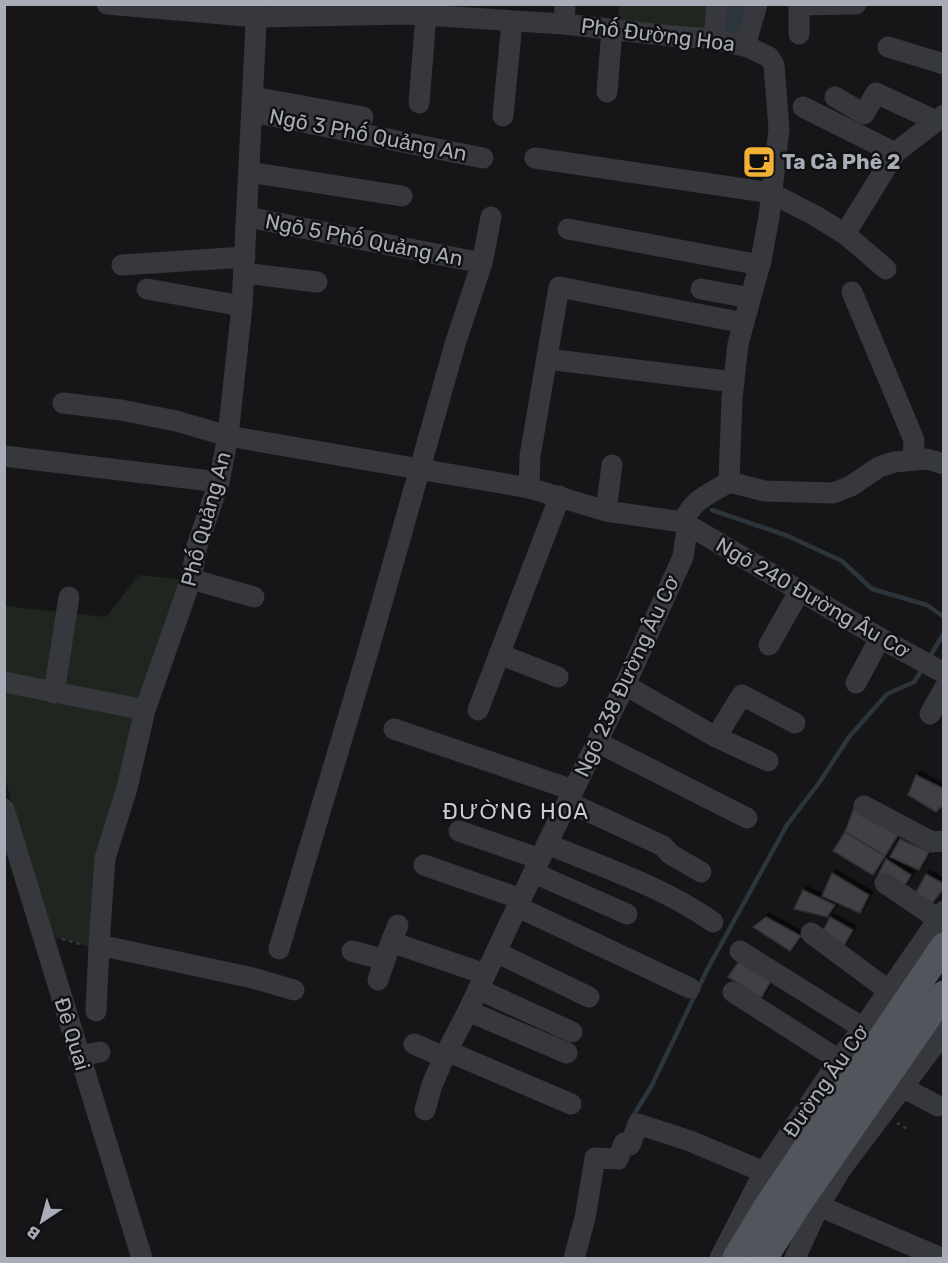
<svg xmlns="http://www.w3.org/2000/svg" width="948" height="1263" viewBox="0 0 948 1263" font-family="Rubik,sans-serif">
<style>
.green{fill:#1e261f}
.water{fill:#2c353c}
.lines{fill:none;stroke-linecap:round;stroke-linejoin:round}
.stream{stroke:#2c353c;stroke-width:4.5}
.building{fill:#404145;stroke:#303034;stroke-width:1.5;filter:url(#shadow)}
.path{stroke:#3d3f44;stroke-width:2;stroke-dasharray:3 4.5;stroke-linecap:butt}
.minor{stroke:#37383d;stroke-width:21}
.major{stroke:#53555c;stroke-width:27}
.labels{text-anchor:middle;stroke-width:5;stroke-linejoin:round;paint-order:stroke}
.street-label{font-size:21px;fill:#a8adb8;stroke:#111113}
.poi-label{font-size:21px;font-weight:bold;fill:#a8adb8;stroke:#111113;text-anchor:start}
.neighbourhood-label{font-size:22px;letter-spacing:1.5px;fill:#c9ccd4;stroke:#111113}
</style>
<defs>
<filter id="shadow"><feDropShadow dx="3.5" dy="-3.5" stdDeviation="0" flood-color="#0009"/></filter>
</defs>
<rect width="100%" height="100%" fill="#161618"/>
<g class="green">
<path d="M619,5h102l-2,29 -102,-9z"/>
<path d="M139,575l48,5 -51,157 -41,211 -45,-12 -45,-157v-173l101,11z"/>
</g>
<path class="water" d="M721,5h29l-8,26 -7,5 -16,-2z"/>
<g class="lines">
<g class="stream">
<path d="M712,510l76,26 54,25 30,28 55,16 17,12"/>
<path d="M932,653l12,-20"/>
<path d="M632,1118l20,-33 56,-117 79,-143 32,-42 30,-46 38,-43 27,-12 6,-9"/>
</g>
</g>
<g class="building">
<path d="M916,775l28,14v18h-3l-5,5 -28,-17z"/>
<path d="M855,805l46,25 -16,26 -40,-24z"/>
<path d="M845,832l40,24 -12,19 -40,-24z"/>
<path d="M900,839l29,13 -10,18 -29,-13z"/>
<path d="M886,859l25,16 -8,13 -25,-13z"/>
<path d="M832,873l37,22 -9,18 -38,-17z"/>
<path d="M926,874l18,10v4l-14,18 -16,-10z"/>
<path d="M803,890l32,15 -8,12 -33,-8z"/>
<path d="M766,917l35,19 -11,15 -37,-24z"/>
<path d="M830,917l23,13 -14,24 -20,-15z"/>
<path d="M741,958l30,23 -10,17 -33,-21z"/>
</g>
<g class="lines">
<g class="path">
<path d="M62,939l20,6"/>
<path d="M897,1123l10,6"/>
</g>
<g class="minor">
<path d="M107,4l150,13 151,-3 156,10 107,12 43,3 34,8 21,10 5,8 5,64 -10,88 -8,43 -23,84 -6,54 -3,84"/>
<path d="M799,4v30"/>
<path d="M799,5l57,-1"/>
<path d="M564,24l1,-20"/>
<path d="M714,39l3,-35"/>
<path d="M745,46l12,-42"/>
<path d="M888,47l56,17"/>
<path d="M607,92l5,-63"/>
<path d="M253,97l110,20"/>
<path d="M835,97l29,17 12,-21 60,28"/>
<path d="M419,103l7,-88"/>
<path d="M803,107l92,46"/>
<path d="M252,112l231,46"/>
<path d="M503,116l9,-94"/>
<path d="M535,158l236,35 43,22 31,19 41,35"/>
<path d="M249,172l153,24"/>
<path d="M247,217l235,46"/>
<path d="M568,229l192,36"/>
<path d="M845,234l50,-81 49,-38"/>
<path d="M122,265l123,-8"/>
<path d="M244,273l73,9"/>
<path d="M147,289l95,17"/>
<path d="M701,289l49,9"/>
<path d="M852,292l62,148 -1,20"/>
<path d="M547,359l187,23"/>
<path d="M63,403l58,7 55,11 52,15 301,52 77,23 77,11 197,116 64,35"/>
<path d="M4,456l215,26"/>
<path d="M529,488l1,-32 29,-169 185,36"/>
<path d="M606,511l6,-46"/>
<path d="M191,579l63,18"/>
<path d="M769,645l31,-55"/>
<path d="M499,654l59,23"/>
<path d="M4,682l141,28"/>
<path d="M856,683l24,-45"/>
<path d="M625,685l91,52 52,24"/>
<path d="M54,693l15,-96"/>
<path d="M478,710l82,-214"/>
<path d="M930,714l14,-25"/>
<path d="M394,729l179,61"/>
<path d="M716,737l26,-42 53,28"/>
<path d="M597,742l150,76"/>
<path d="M568,802l95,44 7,8 31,18"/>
<path d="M864,806l68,36 12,-1"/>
<path d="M4,809l138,449"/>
<path d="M459,831l81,28"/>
<path d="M547,844c56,23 116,43 166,78"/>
<path d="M424,865l97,34"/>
<path d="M534,873l93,41"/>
<path d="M885,883l53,36"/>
<path d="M518,907l172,81"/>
<path d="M811,933l78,58"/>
<path d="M391,942l7,-17"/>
<path d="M99,945l154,33 41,12"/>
<path d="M279,949l90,-301 87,-307 26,-78 9,-46"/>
<path d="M352,951l33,9"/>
<path d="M740,951l123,77"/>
<path d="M496,952l93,45"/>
<path d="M378,980l13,-38 94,32"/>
<path d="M478,989l94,43"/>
<path d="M733,992l106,68"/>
<path d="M96,1011l3,-66 6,-87 22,-70 18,-78 46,-131 6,-33 22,-64 9,-46 14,-130 15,-302"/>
<path d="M468,1011l99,42"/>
<path d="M414,1044l30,13"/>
<path d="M447,1051l124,53"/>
<path d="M79,1056l21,-4"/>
<path d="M902,1087l36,19"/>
<path d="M425,1110l7,-25 12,-28 24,-46 79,-167 78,-159 58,-128 4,-28 -4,-7c11,-24 25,-27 46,-40l36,9 68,2 18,-7 28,-19 15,-5 33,-3 17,5"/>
<path d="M819,1206l122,52"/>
<path d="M574,1258l11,-40 10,-60 23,1 6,-16 6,2 8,-21 52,17 74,31"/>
<path d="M720,1258l44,-86 75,-112 24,-32 81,-117"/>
<path d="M795,1258l24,-52 22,-37 103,-137"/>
</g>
<g class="major">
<path d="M736,1258l32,-53 176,-259"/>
<path d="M764,1258l35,-55 145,-209"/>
</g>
</g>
<defs>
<g id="cafe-square" transform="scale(1.725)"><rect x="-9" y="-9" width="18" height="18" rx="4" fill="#f2b134" stroke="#111113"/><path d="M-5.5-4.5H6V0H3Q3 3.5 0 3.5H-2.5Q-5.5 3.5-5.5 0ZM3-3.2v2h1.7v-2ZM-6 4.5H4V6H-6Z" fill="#111"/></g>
</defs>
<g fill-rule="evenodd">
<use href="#cafe-square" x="759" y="162"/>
</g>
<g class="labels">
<g class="street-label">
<text transform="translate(658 35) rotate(7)" y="7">Phố Đường Hoa</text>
<text transform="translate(368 135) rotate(11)" y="7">Ngõ 3 Phố Quảng An</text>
<text transform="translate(364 240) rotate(11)" y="7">Ngõ 5 Phố Quảng An</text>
<text transform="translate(206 519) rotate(-75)" y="7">Phố Quảng An</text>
<text transform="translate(813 598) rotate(30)" y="7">Ngõ 240 Đường Âu Cơ</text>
<text transform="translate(627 676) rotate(-65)" y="7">Ngõ 238 Đường Âu Cơ</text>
<text transform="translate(72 1034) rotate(73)" y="7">Đê Quai</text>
<text transform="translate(826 1081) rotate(-55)" y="7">Đường Âu Cơ</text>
</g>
<g class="poi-label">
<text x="782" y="169">Ta Cà Phê 2</text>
</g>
<g class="neighbourhood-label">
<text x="516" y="819">ĐƯỜNG HOA</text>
</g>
</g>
<rect width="948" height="1263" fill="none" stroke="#a8adb8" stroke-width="12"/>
<g transform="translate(42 1221) rotate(216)" stroke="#111113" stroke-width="4.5" paint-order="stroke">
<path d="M0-4.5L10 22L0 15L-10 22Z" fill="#a8adb8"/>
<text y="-9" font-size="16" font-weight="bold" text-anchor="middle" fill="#a8adb8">B</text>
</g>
</svg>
